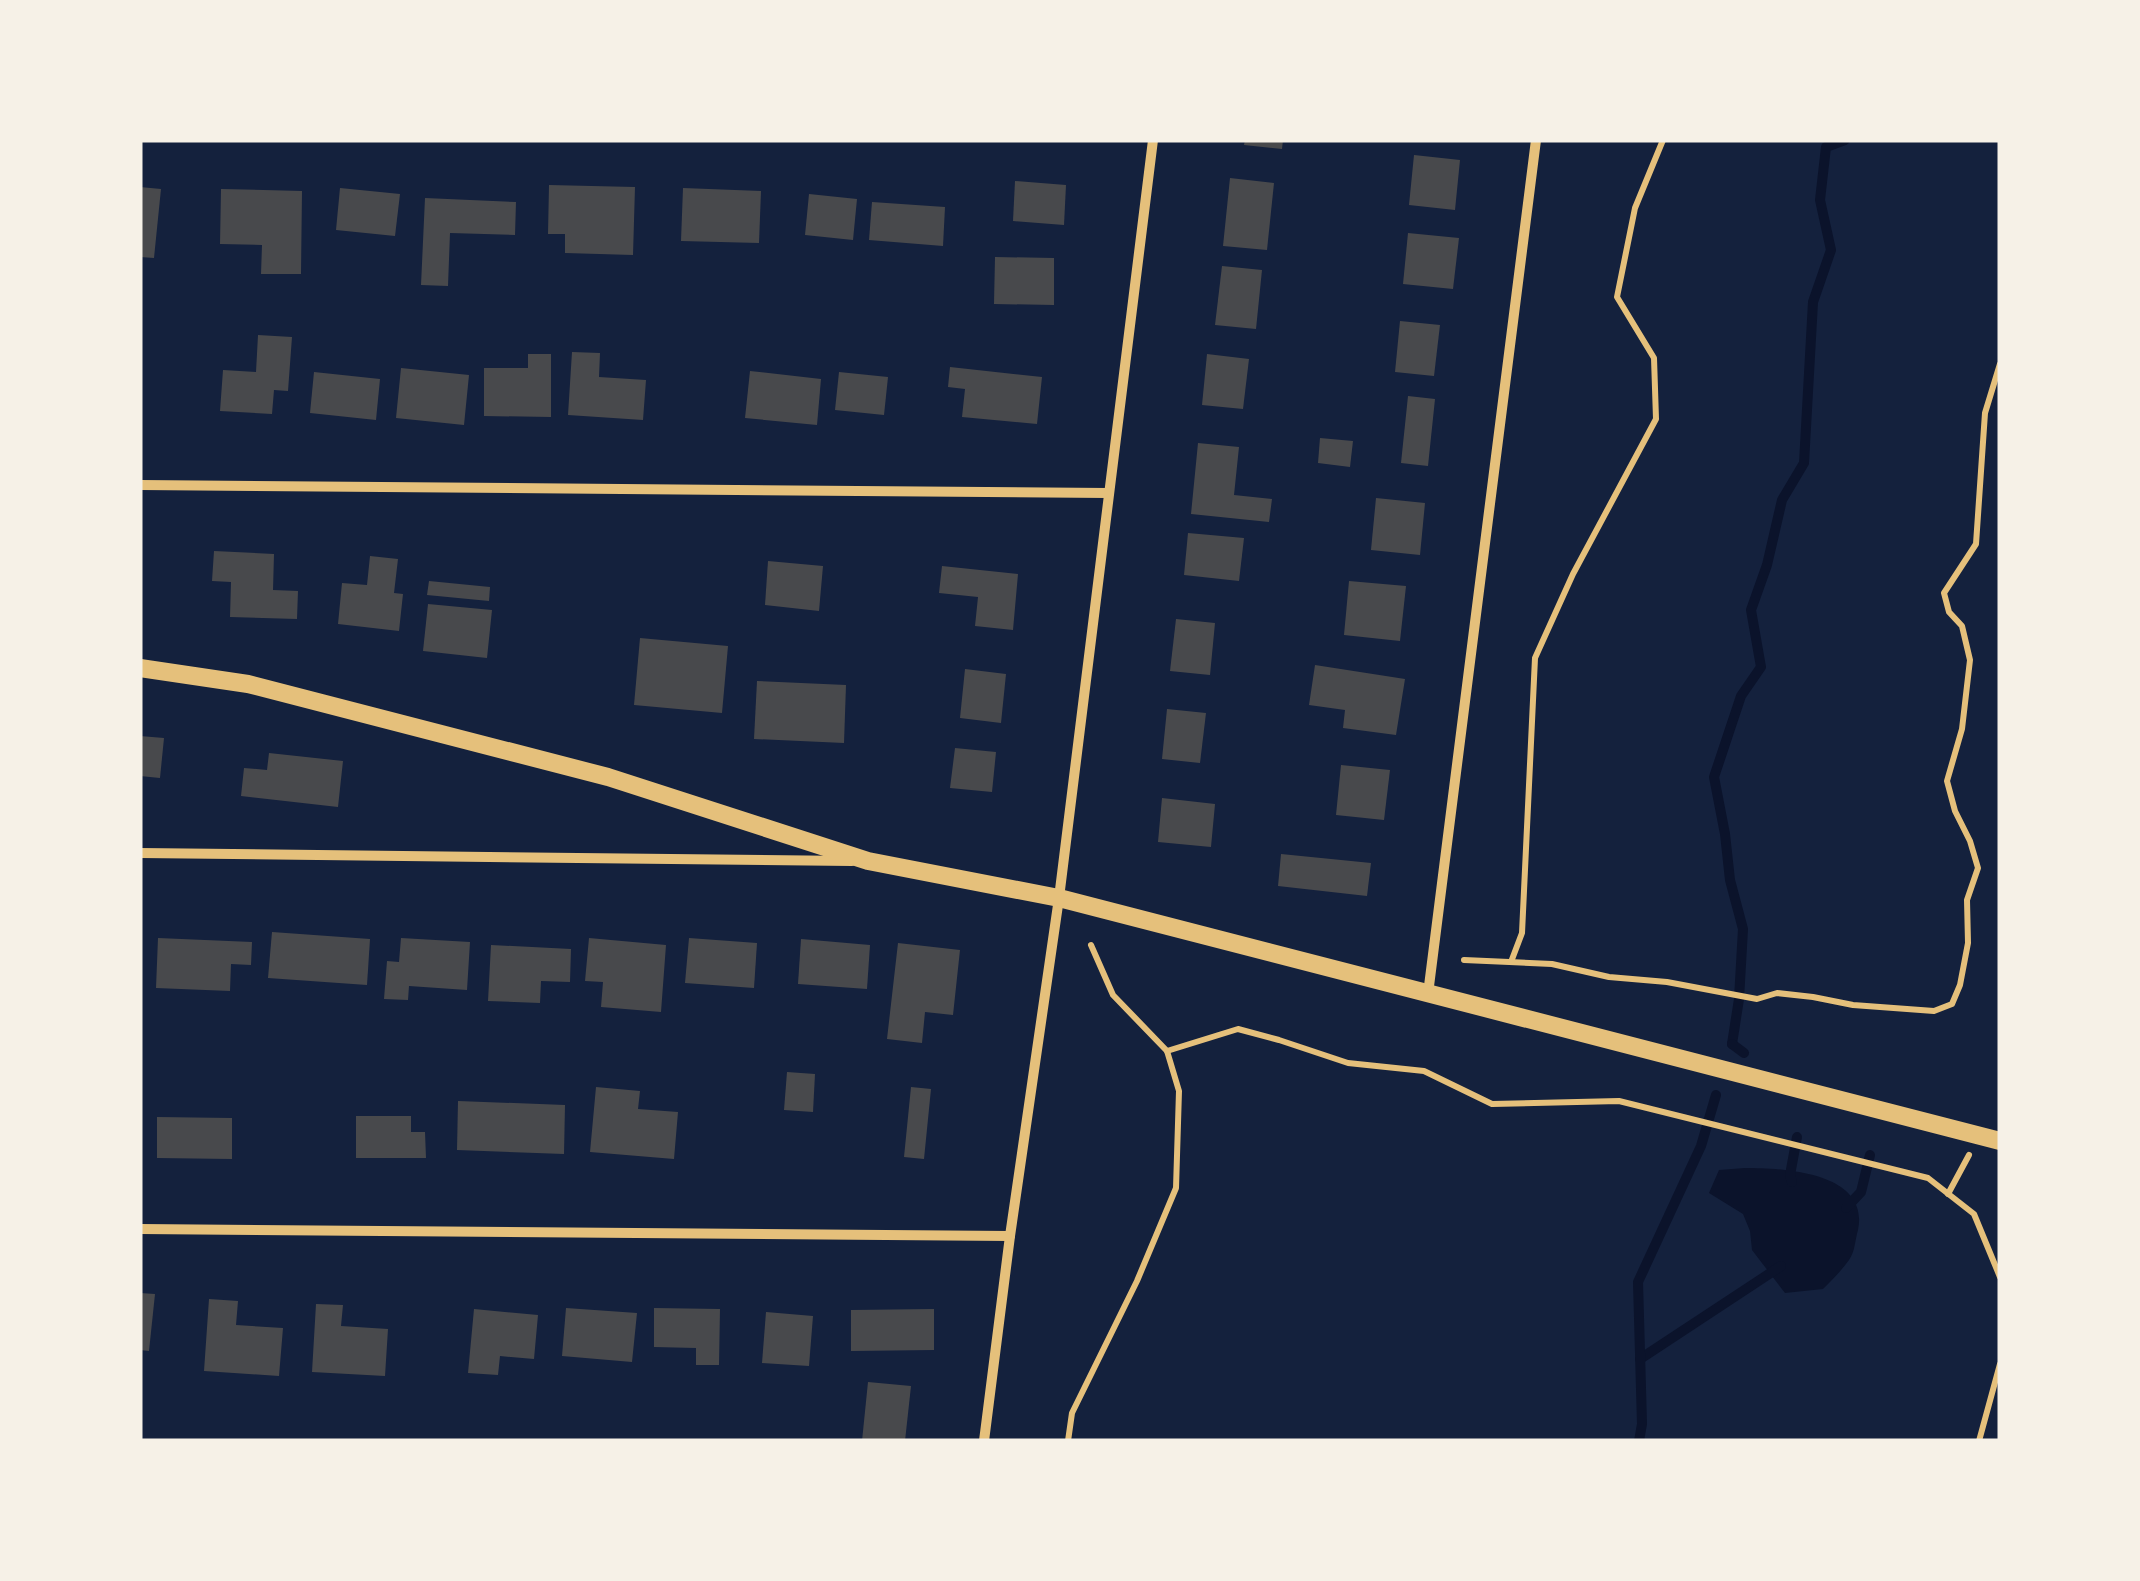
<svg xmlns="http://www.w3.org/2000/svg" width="2140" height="1581" viewBox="0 0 2140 1581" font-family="Quicksand,sans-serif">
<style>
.water{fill:#0b132b}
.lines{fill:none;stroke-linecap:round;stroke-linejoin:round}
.stream{stroke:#0b132b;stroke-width:10}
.building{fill:#48494c}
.path{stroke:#e5c07b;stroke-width:6}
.minor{stroke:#e5c07b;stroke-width:10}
.tertiary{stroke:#e5c07b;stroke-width:18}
</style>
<rect width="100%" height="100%" fill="#14213d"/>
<path class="water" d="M1745,1168c38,0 125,4 113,62 -3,10 -3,22 -9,30 -7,10 -17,20 -26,29l-38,4 -33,-43 -2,-19 -7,-17 -34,-21 10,-23z"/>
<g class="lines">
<g class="stream">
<path d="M1732,1044l7,-45 4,-70 -13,-49 -5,-46 -11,-57 27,-81 20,-29 -10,-57 16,-45 15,-65 22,-37 9,-161 18,-52 -11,-50 6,-53 19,-7"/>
<path d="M1732,1044l12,9"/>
<path d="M1792,1182l-2,-7 7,-38"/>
<path d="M1846,1208l15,-16 9,-37"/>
<path d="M1640,1359l141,-93"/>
<path d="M1639,1441l3,-17 -4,-142 63,-136 15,-51"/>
</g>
</g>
<g class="building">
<path d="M1245,140h38l-1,9 -38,-4z"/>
<path d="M1414,155l46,5 -5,50 -46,-5z"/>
<path d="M1230,178l44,5 -7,67 -44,-4z"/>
<path d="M1015,181l51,4 -2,40 -51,-4z"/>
<path d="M549,185l86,2 -2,68 -68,-2v-19h-17z"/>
<path d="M140,187l21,2 -7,69 -14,-1z"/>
<path d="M340,188l60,6 -5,42 -59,-6z"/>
<path d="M683,188l78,3 -2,52 -78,-2z"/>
<path d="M221,189l81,2 -1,83h-40l1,-29 -42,-1z"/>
<path d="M809,194l48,5 -4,41 -48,-5z"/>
<path d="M425,198l91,4 -1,33 -65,-2 -2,53 -27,-1z"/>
<path d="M872,202l73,5 -2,39 -74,-6z"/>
<path d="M1408,233l51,5 -6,51 -50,-5z"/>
<path d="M995,257l59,1v47l-60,-1z"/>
<path d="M1222,266l40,4 -6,59 -41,-4z"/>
<path d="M1400,321l40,4 -6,51 -39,-4z"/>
<path d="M258,335l34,2 -4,54 -14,-1 -2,24 -52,-3 3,-41 33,2z"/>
<path d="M572,352l28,1 -1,24 47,3 -3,40 -75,-5z"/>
<path d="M528,354h23v63l-67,-1v-48h44z"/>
<path d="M1207,354l42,5 -6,50 -41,-4z"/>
<path d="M950,367l92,10 -5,47 -75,-7 3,-28 -17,-2z"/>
<path d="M401,368l68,7 -5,50 -68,-7z"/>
<path d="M750,371l71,8 -4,46 -72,-7z"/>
<path d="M314,372l66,7 -4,41 -66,-7z"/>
<path d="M839,372l49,5 -4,38 -49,-5z"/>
<path d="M1408,396l27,3 -7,67 -27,-3z"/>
<path d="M1320,438l33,3 -3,26 -32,-4z"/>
<path d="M1198,443l41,4 -5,48 38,4 -3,23 -78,-8z"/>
<path d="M1376,498l49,5 -5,52 -49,-5z"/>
<path d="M1188,533l56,5 -5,43 -55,-6z"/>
<path d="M214,551l60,3 -1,36 25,1 -1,28 -67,-2 1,-35 -19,-1z"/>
<path d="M370,556l28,3 -4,34 9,1 -4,37 -61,-7 4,-41 25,2z"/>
<path d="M768,561l55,5 -4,45 -54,-6z"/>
<path d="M942,566l76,8 -5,56 -38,-4 3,-29 -39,-4z"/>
<path d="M429,581l61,6 -1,14 -62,-6z"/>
<path d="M1349,581l57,5 -6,55 -56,-6z"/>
<path d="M428,604l64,6 -5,48 -64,-7z"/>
<path d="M1176,619l39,4 -5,52 -40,-4z"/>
<path d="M640,638l88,8 -6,67 -88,-8z"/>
<path d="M1315,665l90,14 -9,56 -53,-7 2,-18 -36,-5z"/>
<path d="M965,669l41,5 -5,49 -41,-5z"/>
<path d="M757,681l89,4 -2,58 -90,-4z"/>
<path d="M1167,709l39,4 -6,50 -38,-4z"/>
<path d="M140,736l24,2 -4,40 -20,-2z"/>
<path d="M955,748l41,4 -4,40 -42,-4z"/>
<path d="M269,753l74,8 -5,46 -97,-11 3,-28 23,2z"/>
<path d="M1341,765l49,5 -6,50 -48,-5z"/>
<path d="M1162,798l53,6 -4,43 -53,-5z"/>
<path d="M1281,854l90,9 -4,33 -89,-10z"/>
<path d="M272,932l98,7 -3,46 -99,-7z"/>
<path d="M158,938l94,4 -1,23 -20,-1 -1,27 -74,-3z"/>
<path d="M401,938l69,4 -3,48 -58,-4 -1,14 -24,-1 3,-38 12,1z"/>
<path d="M589,938l77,7 -5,67 -60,-5 2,-25 -18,-1z"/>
<path d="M689,938l68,5 -3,45 -69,-5z"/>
<path d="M801,939l69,6 -3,44 -69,-5z"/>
<path d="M898,943l62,7 -7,65 -28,-3 -3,31 -35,-4z"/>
<path d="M491,945l80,4 -1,33 -29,-1 -1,22 -52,-2z"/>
<path d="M787,1072l28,2 -2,38 -29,-2z"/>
<path d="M596,1087l44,4 -2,18 40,3 -4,47 -84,-7z"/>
<path d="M911,1087l20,2 -7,70 -20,-2z"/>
<path d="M458,1101l107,4 -1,49 -107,-4z"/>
<path d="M356,1116h55v16h14l1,26h-70z"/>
<path d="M157,1117l75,1v41l-75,-1z"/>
<path d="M140,1293l15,1 -6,57 -9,-1z"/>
<path d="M209,1299l29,2 -2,24 47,3 -4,48 -75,-5z"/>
<path d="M316,1304l27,1 -2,21 47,3 -3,47 -73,-4z"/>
<path d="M566,1308l71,5 -5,49 -70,-6z"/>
<path d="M654,1308l66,1 -1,56h-23v-17l-42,-1z"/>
<path d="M474,1309l64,6 -4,44 -34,-3 -2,19 -30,-2z"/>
<path d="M934,1309v41l-83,1v-41z"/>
<path d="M766,1312l47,4 -4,50 -47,-3z"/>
<path d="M868,1382l43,4 -6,55h-43z"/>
</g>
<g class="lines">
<g class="path">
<path d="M1464,960l88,4 57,13 58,5 90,17 20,-6 36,4 40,8 81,6 18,-7 8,-19 8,-42 -1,-43 11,-32 -8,-27 -15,-30 -8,-30 15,-52 8,-69 -8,-34 -13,-14 -5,-19 32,-49 9,-131 15,-49"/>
<path d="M1511,962l11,-29 13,-275 38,-84 83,-155 -2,-61 -37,-61 18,-89 28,-68"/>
<path d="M1167,1051l71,-22 41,11 69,23 76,8 68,33 127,-3 309,77 46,36 26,63"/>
<path d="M1948,1194l21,-39"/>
<path d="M1068,1441l4,-28 65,-132 39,-93 3,-97 -12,-40 -54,-56 -22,-50"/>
<path d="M1979,1441l21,-77"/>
</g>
<g class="minor">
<path d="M140,485l968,8"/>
<path d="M140,853l712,8"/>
<path d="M1428,994l108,-854"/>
<path d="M140,1229l870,7"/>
<path d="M984,1441l26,-205 49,-338 94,-758"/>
</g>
<path class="tertiary" d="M140,668l108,16 360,93 260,84 191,37 941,243"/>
</g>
<rect width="2140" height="1581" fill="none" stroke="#f6f1e7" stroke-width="285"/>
</svg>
